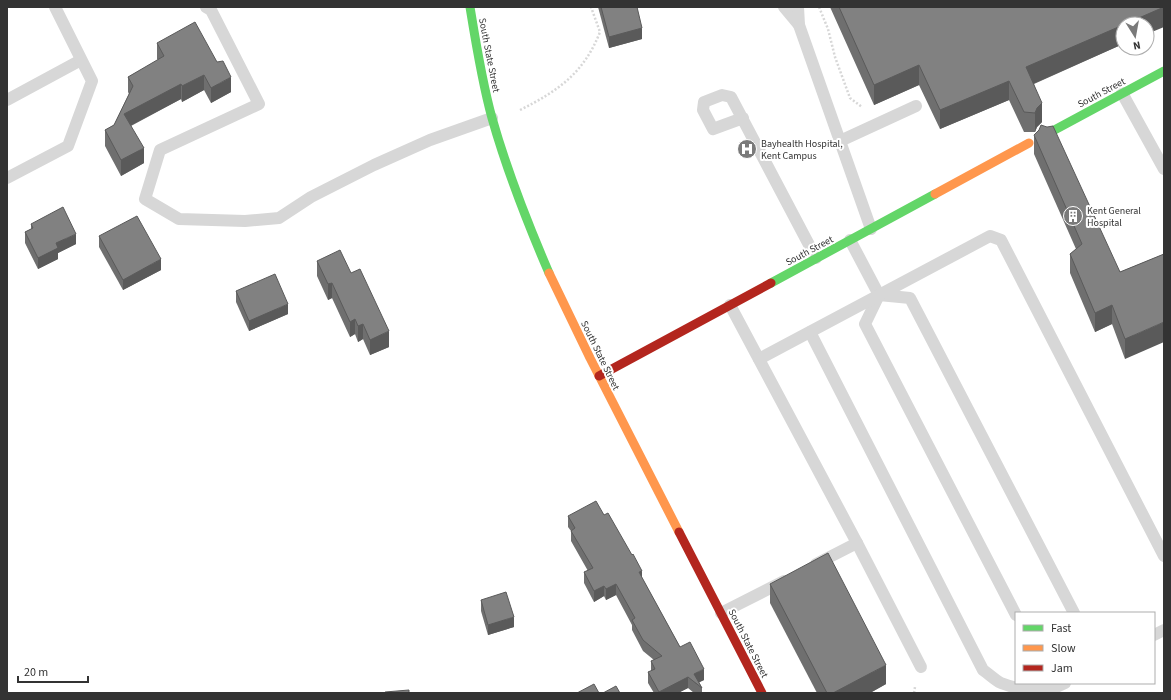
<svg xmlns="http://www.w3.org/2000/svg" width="1171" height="700" viewBox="0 0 1171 700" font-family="'Source Sans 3',sans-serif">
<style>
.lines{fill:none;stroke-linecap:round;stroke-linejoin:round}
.path{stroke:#d7d7d7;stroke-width:2.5;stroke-dasharray:2 2;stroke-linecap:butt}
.lane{stroke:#d7d7d7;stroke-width:12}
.fast{stroke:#63d668;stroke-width:9}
.slow{stroke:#ff974d;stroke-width:9}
.jam{stroke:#b3261e;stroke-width:9}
.wall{fill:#6f6f6f}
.shaded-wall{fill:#5a5a5a}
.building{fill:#818181;stroke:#5a5a5a}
.labels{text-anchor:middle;stroke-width:4;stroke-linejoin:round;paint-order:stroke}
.street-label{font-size:10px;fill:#333;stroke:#fff}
.poi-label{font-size:10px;fill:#333;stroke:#fff;text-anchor:start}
</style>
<rect width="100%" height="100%" fill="#fff"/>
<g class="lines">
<g class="path">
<path d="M819,7l9,22 7,28 15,41 12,9"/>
<path d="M520,110c38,-19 64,-37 80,-78l-9,-25"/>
<path d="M914,693l1,-6"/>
</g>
<g class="lane">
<path d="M206,7l5,3 48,94 -99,46 -15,49 34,20 66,2 34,-3 32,-21 63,-32 56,-25 62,-22"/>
<path d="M784,7l15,18 72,204"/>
<path d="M798,7l1,18"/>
<path d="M1122,93l42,76"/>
<path d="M7,100l74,-40"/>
<path d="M743,118l-30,11 -10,-19 1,-8 18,-7 9,2 85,161"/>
<path d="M840,141l76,-35"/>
<path d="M7,178l61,-32 24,-65 -37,-74"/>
<path d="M850,240l29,55"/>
<path d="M879,295l31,3 164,315"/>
<path d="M879,295l-14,29 151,291"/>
<path d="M730,305l127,238"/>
<path d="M810,332l173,338c6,4 12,10 18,13 20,8 46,10 64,0"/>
<path d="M759,359l231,-123 11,4 163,316"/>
<path d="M816,564l41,-21 64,124"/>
<path d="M721,613l63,-32"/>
<path d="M1154,635l10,-5"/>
</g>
<g class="fast">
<path d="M470,7c6,37 12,75 22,111 15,53 35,104 57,155"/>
<path d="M1047,134l117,-63"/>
<path d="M771,283l164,-89"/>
</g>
<g class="slow">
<path d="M935,194l94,-51"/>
<path d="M549,273l41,85 89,174"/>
</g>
<g class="jam">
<path d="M599,376l172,-93"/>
<path d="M679,532l83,161"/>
</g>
</g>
<g class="wall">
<path d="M598,7h39l5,32 -33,9z"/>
<path d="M830,7h333l1,20 -41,-3v20l-89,40 8,38 -5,5 -2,5h-11l-15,-32 -69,29 -21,-44 -45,20z"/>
<path d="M157,43l74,49 -20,11 -7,-13 -22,12 -1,-3 -50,27 13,37 -23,13 -16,-30v-16l9,-5 15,-31 -1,-2v-15l30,-17 -1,-1z"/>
<path d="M1034,135l86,137 44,-18 -39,105 -13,-35 -17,8 -25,-59v-19l6,-5 -42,-95z"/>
<path d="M31,224l45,20 -18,9v6l-20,10 -13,-26v-11l6,-3z"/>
<path d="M99,236l62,34 -38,20 -24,-43z"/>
<path d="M317,261l34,12 38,74 -19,8 -7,-16 -5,3 -3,-8 -5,3 -18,-39 -4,2 -11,-24z"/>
<path d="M236,291l52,23 -39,17 -13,-29z"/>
<path d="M568,516l74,62 38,69 24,33 -5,2 3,6v5h-8l-6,-5 -10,5h-24l-6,-10v-11l3,-1v-10l3,-1 -11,-9 -11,-21v-5l-16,-30 -10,5 -2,-4 -10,6 -10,-19v-11l4,-1 -17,-30v-10l-3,-4z"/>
<path d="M770,584l116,100 -16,9h-53l-47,-90z"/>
<path d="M481,600l33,27 -26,8 -7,-24z"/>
</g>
<g class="shaded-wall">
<path d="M1164,7v20l-17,7v-10h-22z"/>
<path d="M1123,25v19l-97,43v-20z"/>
<path d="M642,28v11l-33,9v-11z"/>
<path d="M919,65v20l-45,20v-20z"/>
<path d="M204,75v15l-22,12v-16z"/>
<path d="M231,77v15l-20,11v-15z"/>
<path d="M1009,81v19l-69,29v-19z"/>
<path d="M181,84v15l-57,30v-15z"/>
<path d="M1042,103v19l-5,5 -2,5v-19l2,-5z"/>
<path d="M144,148v15l-23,13v-16z"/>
<path d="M76,234v10l-18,9v6l-20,10v-11l18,-15z"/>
<path d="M161,259v11l-38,20v-10z"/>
<path d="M332,283v15l-4,2v-16z"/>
<path d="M288,304v10l-39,17v-10z"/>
<path d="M1112,305v19l-17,8v-19z"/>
<path d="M355,319v15l-5,3v-15z"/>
<path d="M1164,322v20l-39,17v-20z"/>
<path d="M363,324v15l-5,3v-16z"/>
<path d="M389,331v16l-19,8v-15z"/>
<path d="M642,571v10l-3,-9z"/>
<path d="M616,584v11l-10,5v-11z"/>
<path d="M604,586v10l-10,6v-11z"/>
<path d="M514,617v10l-26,8v-10z"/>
<path d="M886,665v19l-16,9h-37z"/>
<path d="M704,669v11l-8,4 -2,-10z"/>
<path d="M688,677v11l-10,5h-19v-1z"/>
</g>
<g class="building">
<path d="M601,7h36l5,21 -33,9z"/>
<path d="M839,7h325l-39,17h-2v1l-97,42 16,36 -5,5 -2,5 -11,-1 -15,-31 -69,29 -21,-45 -45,20z"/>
<path d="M195,22l22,40 6,-1 8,16 -20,11 -7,-13 -22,11 -1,-2 -57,30 20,34 -23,12 -16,-30 9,-5 19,-39 -5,-9 36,-21 -7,-13z"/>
<path d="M1041,125l6,2 6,-1 67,146 44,-18v68l-39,17 -13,-34 -17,8 -25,-59 12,-10 -48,-109 5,-5z"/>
<path d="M63,207l13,27 -20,9 2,5 -20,10 -13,-26 8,-4 -2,-4z"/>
<path d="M137,216l24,43 -38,21 -24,-44z"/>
<path d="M340,250l11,23 9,-4 29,62 -19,9 -7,-16 -5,2 -3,-7 -5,3 -18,-39 -4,1 -11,-23z"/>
<path d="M275,274l13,30 -39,17 -13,-30z"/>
<path d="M596,501l8,14 4,-2 24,42 1,-1 9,17 -3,1 41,75 10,-5 14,27 -10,5 8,14 -14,-11 -29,15 -11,-20 7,-3 -4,-8 11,-5 -19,-16 -11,-20 3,-2 -19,-34 -10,5 -2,-3 -10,5 -10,-19 9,-4 -22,-37 4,-3 -7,-12z"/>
<path d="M828,553l58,112 -53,28h-6l-57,-109z"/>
<path d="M506,592l8,25 -26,8 -7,-25z"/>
<path d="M594,684l5,9h-22z"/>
<path d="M616,686l4,7h-17z"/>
<path d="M409,690v3h-24v-1z"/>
</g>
<defs>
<g id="hospital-disc" transform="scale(1)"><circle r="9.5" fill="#7a7a7a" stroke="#fff"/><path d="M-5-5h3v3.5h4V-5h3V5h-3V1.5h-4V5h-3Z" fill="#fff"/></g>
<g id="building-disc" transform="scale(1)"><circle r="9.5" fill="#7a7a7a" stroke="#fff"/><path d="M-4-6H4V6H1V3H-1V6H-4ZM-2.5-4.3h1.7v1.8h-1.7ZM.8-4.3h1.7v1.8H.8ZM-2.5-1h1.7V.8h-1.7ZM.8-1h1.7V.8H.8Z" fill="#fff"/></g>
</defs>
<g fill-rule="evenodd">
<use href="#hospital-disc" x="747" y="149"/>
<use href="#building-disc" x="1073" y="216"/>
</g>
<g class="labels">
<g class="street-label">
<text transform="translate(490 55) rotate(79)" y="4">South State Street</text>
<text transform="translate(1101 92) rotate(-28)" y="4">South Street</text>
<text transform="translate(809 250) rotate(-28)" y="4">South Street</text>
<text transform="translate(601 355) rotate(64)" y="4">South State Street</text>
<text transform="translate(749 643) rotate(63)" y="4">South State Street</text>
</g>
<g class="poi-label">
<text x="761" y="147">Bayhealth Hospital,<tspan x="761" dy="12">Kent Campus</tspan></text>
<text x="1087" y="214">Kent General<tspan x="1087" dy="12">Hospital</tspan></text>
</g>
</g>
<rect width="1171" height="700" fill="none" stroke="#333333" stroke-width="16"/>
<rect x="1015" y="612" width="140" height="72" fill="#ffffff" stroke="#adadad"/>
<rect x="1023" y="625" width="20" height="6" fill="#63d668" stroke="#adadad"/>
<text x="1051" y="632" font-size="12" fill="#333333">Fast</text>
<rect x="1023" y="645" width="20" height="6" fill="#ff974d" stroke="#adadad"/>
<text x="1051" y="652" font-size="12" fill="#333333">Slow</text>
<rect x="1023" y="665" width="20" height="6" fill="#b3261e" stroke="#adadad"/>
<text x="1051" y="672" font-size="12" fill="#333333">Jam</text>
<g transform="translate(1135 36) rotate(169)"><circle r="19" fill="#ffffff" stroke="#adadad"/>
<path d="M0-3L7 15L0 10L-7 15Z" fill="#7a7a7a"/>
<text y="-6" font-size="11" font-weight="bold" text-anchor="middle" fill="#333333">N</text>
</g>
<path d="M18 676v6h70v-6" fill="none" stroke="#333333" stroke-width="2"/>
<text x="24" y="676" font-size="12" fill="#333333" stroke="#ffffff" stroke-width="3" paint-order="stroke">20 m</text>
</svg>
